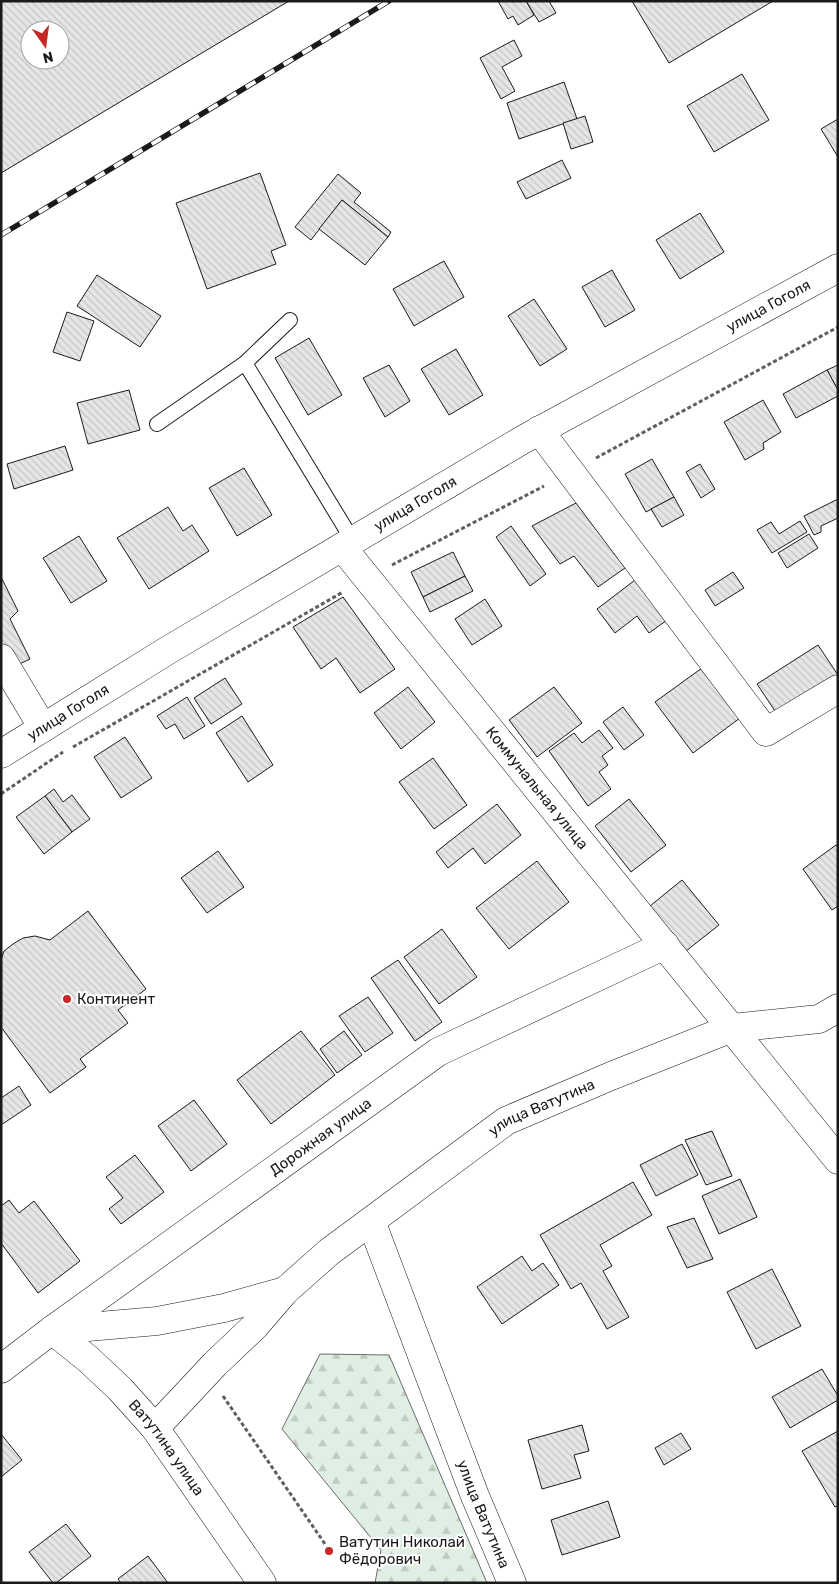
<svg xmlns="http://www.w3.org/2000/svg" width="839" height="1584" viewBox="0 0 839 1584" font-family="Rubik,sans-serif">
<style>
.forest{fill:url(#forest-firs);stroke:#6a6a6a}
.building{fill:url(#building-back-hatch);stroke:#1a1a1a;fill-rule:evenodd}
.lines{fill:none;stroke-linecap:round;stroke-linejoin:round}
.service-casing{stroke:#1a1a1a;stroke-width:16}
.minor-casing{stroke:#1a1a1a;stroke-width:29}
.secondary-casing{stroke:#1a1a1a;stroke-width:29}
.path{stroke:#5f5f5f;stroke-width:3;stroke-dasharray:4 2.5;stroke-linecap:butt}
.service{stroke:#fff;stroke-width:14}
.minor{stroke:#fff;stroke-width:28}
.secondary{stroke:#fff;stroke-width:28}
.rail-casing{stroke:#1a1a1a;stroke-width:5.5}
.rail{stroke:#fff;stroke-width:4;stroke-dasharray:11;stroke-linecap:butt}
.poi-dot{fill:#c62828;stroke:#fff;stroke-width:2}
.labels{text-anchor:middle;stroke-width:4;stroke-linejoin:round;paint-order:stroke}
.street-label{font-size:15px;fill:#1a1a1a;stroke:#fff}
.poi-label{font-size:15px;fill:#1a1a1a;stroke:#fff;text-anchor:start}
</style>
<defs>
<pattern id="forest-firs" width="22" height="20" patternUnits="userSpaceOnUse" patternTransform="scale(1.25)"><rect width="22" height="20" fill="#e0efe3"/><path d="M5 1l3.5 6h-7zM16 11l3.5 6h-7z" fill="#c0ccc2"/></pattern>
<pattern id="building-back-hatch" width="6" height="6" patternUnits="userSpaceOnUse" patternTransform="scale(1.25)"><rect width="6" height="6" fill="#e6e6e6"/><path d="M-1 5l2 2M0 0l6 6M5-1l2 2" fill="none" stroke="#c5c5c5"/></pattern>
</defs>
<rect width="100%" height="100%" fill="#fff"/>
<path class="forest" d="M320,1354l69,1 98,228h-112l6,-33 -99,-121z"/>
<g class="building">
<path d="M1,1h288l-288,172zM30,30h30v30h-30z"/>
<path d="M498,1h28l8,14 -16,10 -5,-9 -5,3z"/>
<path d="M526,1h23l7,12 -17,9z"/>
<path d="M632,1h141l-104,62z"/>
<path d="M514,40l8,16 -20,11 13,24 -14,8 -21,-41z"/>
<path d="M742,74l27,46 -55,32 -27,-46z"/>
<path d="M564,82l13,37 -58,20 -12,-36z"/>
<path d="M585,116l8,26 -22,7 -8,-26z"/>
<path d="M838,119v38l-17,-28z"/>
<path d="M562,160l9,18 -45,21 -9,-17z"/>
<path d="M260,173l26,72 -15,6 5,13 -69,25 -31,-86z"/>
<path d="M338,174l23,19 -7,9 37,30 -3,5 -46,-37 -31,40 -16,-13z"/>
<path d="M342,200l46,37 -23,28 -46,-36z"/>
<path d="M700,213l24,39 -44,27 -24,-39z"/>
<path d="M444,261l20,36 -50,29 -21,-37z"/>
<path d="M612,270l23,40 -30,17 -23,-40z"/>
<path d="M97,275l64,41 -21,31 -63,-41z"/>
<path d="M534,299l33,50 -27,17 -32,-50z"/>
<path d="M67,312l27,9 -14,40 -27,-9z"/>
<path d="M309,338l33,57 -34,20 -33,-57z"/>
<path d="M456,349l27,46 -34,20 -28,-46z"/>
<path d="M389,365l21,36 -25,16 -22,-39z"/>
<path d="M838,365v25l-11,-20z"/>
<path d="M827,370l11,20v6l-42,22 -13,-24z"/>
<path d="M129,390l11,40 -52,14 -11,-41z"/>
<path d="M763,400l18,32 -18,11 1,6 -19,11 -21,-38z"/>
<path d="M65,446l8,24 -59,19 -7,-25z"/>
<path d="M652,459l22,38 -28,15 -21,-38z"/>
<path d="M700,464l15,25 -14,9 -15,-26z"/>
<path d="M244,468l28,47 -35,21 -28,-48z"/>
<path d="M674,497l10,18 -22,12 -11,-18z"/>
<path d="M838,499v19l-17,8v6l-7,3 -10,-19z"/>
<path d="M576,503l49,65 -27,19 -24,-31 -14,8 -28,-38z"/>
<path d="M168,507l15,24 9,-6 17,26 -60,38 -32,-51z"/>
<path d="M800,521l7,11 -35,21 -15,-23 14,-8 8,12z"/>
<path d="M511,526l35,48 -16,12 -34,-49z"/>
<path d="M809,534l9,14 -31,20 -9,-15z"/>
<path d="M79,536l28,45 -36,22 -28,-45z"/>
<path d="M453,552l12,24 -42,21 -12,-25z"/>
<path d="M733,572l11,16 -29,18 -10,-16z"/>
<path d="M465,576l8,15 -43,21 -7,-15z"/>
<path d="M1,577l17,34 -8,8 20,40 -19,9 -10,-19z"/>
<path d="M639,577l31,41 -21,15 -12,-17 -22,17 -18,-24z"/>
<path d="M343,597l52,72 -35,24 -24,-35 -15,11 -28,-42z"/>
<path d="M485,599l17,27 -30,19 -17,-26z"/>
<path d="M818,645l20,30v8l-57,37 -24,-36z"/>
<path d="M702,668l38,50 -47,35 -38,-51z"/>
<path d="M225,678l17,26 -31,20 -17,-26z"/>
<path d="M408,687l27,35 -34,27 -27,-36z"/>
<path d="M554,687l28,36 -45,34 -28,-37z"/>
<path d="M187,697l18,29 -21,13 -9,-15 -9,5 -9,-13z"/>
<path d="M623,707l21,28 -20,15 -21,-28z"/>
<path d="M242,716l31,49 -25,17 -32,-49z"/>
<path d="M599,730l14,18 -11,8 6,9 -9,7 12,17 -23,17 -39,-55 25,-18 8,10z"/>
<path d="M125,737l27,41 -31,20 -27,-41z"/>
<path d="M433,758l34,47 -33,24 -35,-47z"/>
<path d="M54,789l9,13 9,-7 18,24 -18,13 -27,-36z"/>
<path d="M45,796l27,36 -28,22 -28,-37z"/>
<path d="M629,799l37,46 -35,27 -36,-46z"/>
<path d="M497,804l24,31 -36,29 -12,-16 -25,20 -12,-16z"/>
<path d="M836,845l2,3v58l-6,4 -29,-41z"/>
<path d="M218,851l26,36 -37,26 -26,-35z"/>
<path d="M537,861l32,41 -60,47 -33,-41z"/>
<path d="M682,880l37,45 -33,26 -36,-45z"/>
<path d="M88,911l58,78 -28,21 10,13 -48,36 6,8 -36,26 -49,-66v-67l3,-9 9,-7 10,-6 12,-2 15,4z"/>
<path d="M442,929l35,48 -38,27 -35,-47z"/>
<path d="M398,960l44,62 -27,19 -44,-63z"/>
<path d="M368,997l25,36 -28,19 -26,-36z"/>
<path d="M301,1031l34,44 -64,49 -34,-44z"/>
<path d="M344,1031l18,24 -25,18 -17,-24z"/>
<path d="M19,1086l12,19 -30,20v-27z"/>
<path d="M194,1100l33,44 -36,27 -33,-45z"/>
<path d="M712,1131l20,45 -26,9 -21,-45z"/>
<path d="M682,1144l16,31 -42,21 -16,-31z"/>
<path d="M135,1155l29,37 -43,32 -12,-15 14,-11 -17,-21z"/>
<path d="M740,1179l17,38 -38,17 -17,-38z"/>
<path d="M633,1182l19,33 -52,30 12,21 -9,5 26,46 -22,12 -26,-46 -10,6 -31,-54z"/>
<path d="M9,1200l10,13 15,-12 46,60 -42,32 -37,-50v-37z"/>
<path d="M694,1218l19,41 -26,9 -20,-41z"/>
<path d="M522,1256l10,15 11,-8 16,22 -57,39 -25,-37z"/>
<path d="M772,1269l29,57 -45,23 -29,-57z"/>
<path d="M822,1369l16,27v4l-48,28 -18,-31z"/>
<path d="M582,1425l7,26 -15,4 7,23 -39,11 -14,-49z"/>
<path d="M838,1431v75l-3,1 -33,-56z"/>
<path d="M681,1433l10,16 -27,16 -9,-17z"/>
<path d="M1,1434l21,26 -21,17z"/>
<path d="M608,1501l12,36 -58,18 -11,-35z"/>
<path d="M66,1524l25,32 -35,27h-3l-24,-31z"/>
<path d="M148,1556l20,27h-47l-3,-4z"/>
</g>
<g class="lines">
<g class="service-casing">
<g id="service">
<path d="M245,363l108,178"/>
<path d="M157,424l88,-61 45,-43"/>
</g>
</g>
<g class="minor-casing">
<g id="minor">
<path d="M539,430l227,302 72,-43"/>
<path id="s1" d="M342,547l496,613"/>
<path d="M1,658l42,70"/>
<path id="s2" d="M371,1221l104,275 37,87"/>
<path id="s3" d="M52,1330l36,29 32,30 35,39 107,155"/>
<path d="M53,1330l104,-9 67,-13 61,-17"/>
<path id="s4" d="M1,1369l51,-39 386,-278 227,-107"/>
<path id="s5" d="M155,1428l60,-64 40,-38 30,-35 44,-39 177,-131 105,-45 121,-48 87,-9 19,-11"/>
</g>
</g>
<g class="secondary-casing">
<g id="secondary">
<path id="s6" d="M1,754l164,-102 359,-213 314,-171"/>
</g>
</g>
<g class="path">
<path d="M596,458l242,-131"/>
<path d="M392,565l152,-79"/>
<path d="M73,747l270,-155"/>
<path d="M1,794l62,-42"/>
<path d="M223,1396l102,148"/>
</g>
<use href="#service" class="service"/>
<use href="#minor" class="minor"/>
<use href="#secondary" class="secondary"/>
<g class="rail-casing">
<path id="rail" d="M1,235l388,-234"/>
</g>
<use href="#rail" class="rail"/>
</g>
<g class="poi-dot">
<circle cx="67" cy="999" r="5"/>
<circle cx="329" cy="1551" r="5"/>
</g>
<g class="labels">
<g class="street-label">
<text dy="5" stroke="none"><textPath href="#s6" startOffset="889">улица Гоголя</textPath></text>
<text dy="5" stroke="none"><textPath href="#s6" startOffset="484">улица Гоголя</textPath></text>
<text dy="5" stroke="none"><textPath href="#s6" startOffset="79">улица Гоголя</textPath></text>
<text dy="5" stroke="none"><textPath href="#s1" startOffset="310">Коммунальная улица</textPath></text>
<text dy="5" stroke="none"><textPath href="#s5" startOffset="506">улица Ватутина</textPath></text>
<text dy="5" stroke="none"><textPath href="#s4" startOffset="395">Дорожная улица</textPath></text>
<text dy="5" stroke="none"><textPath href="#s3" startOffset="165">Ватутина улица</textPath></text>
<text dy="5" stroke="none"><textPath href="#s2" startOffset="314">улица Ватутина</textPath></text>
</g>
<g class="poi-label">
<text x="77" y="1004">Континент</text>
<text x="339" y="1547">Ватутин Николай<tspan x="339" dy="17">Фёдорович</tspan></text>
</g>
</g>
<rect width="839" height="1584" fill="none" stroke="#1a1a1a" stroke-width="5"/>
<g transform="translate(45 45) rotate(166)"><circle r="24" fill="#ffffff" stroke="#a3a3a3"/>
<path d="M0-4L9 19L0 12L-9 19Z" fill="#c62828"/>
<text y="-8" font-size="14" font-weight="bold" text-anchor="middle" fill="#1a1a1a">N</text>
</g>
</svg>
